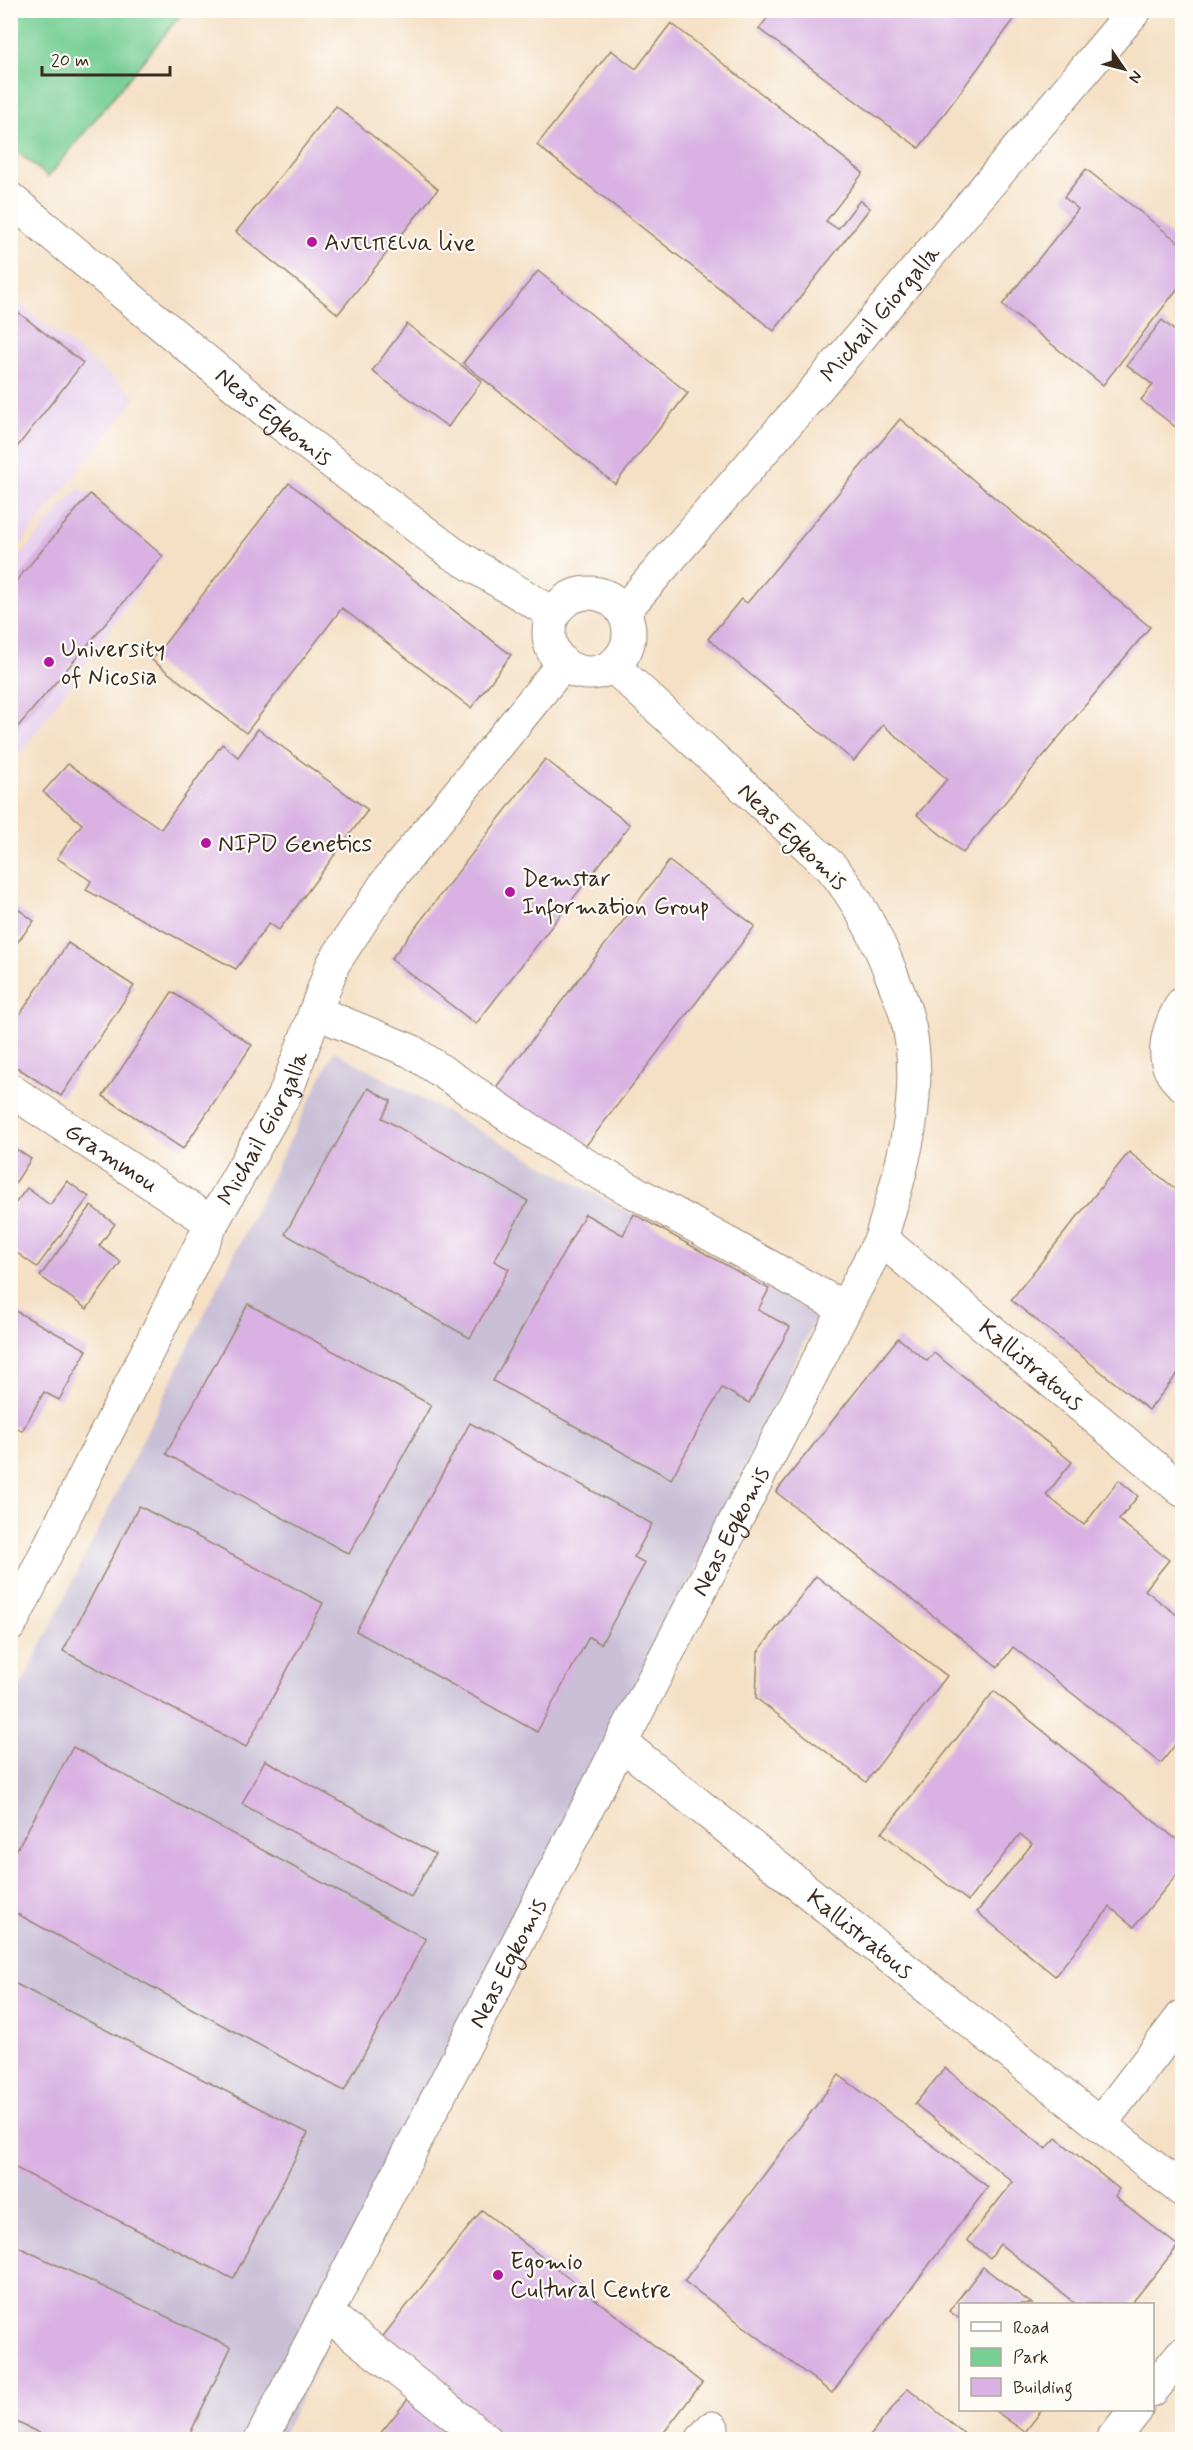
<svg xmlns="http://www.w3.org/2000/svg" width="1193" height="2450" viewBox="0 0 1193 2450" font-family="Mynerve,sans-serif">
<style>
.built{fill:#e8d2ee}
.industrial{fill:#c9bfd7}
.green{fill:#77cf94;stroke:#597c59;stroke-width:1.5}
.building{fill:#d9b2e3}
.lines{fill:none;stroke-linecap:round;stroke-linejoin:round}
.minor-casing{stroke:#988572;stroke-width:35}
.minor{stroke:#fff;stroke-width:33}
.poi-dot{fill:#b5179e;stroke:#fdfcf7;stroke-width:2}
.labels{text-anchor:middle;stroke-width:4.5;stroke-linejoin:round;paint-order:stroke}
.poi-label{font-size:24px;fill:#3b2a1e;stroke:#fdfcf7;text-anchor:start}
.street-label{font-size:24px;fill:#3b2a1e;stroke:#fdfcf7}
</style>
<rect width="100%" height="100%" fill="#fdfcf7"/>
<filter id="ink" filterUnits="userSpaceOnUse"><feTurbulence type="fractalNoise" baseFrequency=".0167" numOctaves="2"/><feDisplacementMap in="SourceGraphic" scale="12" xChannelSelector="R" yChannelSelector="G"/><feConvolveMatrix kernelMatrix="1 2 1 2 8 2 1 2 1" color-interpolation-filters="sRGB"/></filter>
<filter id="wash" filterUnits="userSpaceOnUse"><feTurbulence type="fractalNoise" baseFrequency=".008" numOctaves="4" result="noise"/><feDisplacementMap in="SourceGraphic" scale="24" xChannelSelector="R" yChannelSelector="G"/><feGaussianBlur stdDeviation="1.35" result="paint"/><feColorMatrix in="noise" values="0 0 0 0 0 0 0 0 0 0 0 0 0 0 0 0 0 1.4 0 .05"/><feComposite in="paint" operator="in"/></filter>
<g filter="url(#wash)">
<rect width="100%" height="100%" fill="#f5e0c5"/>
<g class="built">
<path d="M10,296l127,101 -119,151 -8,-5z"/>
<path d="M78,488l12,6 73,62 -152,211v-220l11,7z"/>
</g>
<path class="industrial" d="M334,1051l483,264 -536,1124h-270l-1,-730z"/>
<path class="green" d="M10,11l1,-1 173,1 -136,166 -37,-30z"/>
<g id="blocks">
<g class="building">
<path d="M773,10h248l-102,138 -160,-119z"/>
<path d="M671,23l192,150 -37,48 12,8 22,-29 10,8 -96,123 -237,-186 74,-95 25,19z"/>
<path d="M336,106l102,83 -100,125 -102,-82z"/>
<path d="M1086,169l96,76v38l-79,102 -101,-80 76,-96 -14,-12z"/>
<path d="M538,271l150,122 -73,91 -152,-121z"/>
<path d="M10,306l73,57 -73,93z"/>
<path d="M1162,320l20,17v95l-41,-32 12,-15 -26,-20z"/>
<path d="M407,324l75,57 -34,46 -76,-56z"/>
<path d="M900,419l250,208 -187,226 -46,-38 30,-36 -64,-54 -29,36 -146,-122 33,-40 6,4z"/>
<path d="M289,483l222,172 -40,53 -129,-100 -96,125 -94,-73z"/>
<path d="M90,494l73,62 -153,180v-148z"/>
<path d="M258,729l110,81 -89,120 -10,-7 -33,46 -150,-79 5,-9 -34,-23 25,-34 -39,-32 25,-28 93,65 61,-85 16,13z"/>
<path d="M545,759l85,66 -154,199 -85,-65z"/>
<path d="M669,861l86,65 -177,230 -85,-65z"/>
<path d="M10,903l24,18 -24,31z"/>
<path d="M68,943l66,43 -73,110 -51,-33v-34z"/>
<path d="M172,992l80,53 -69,104 -80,-53z"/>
<path d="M368,1088l23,13 -9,17 146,83 -34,60 15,8 -39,69 -185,-104z"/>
<path d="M10,1145l21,14 -21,32z"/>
<path d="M1129,1152l53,42v174l-33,42 -138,-110z"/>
<path d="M67,1181l22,16 -52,70 -27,-19v-38l17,-22 23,17z"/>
<path d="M91,1206l24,18 -16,22 22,16 -34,47 -47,-33z"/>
<path d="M585,1214l38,21 11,-21 135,75 -11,21 32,17 -41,76 -27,-15 -51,91 -178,-98z"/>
<path d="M248,1304l183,101 -82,149 -183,-100z"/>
<path d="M10,1308l77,42 -28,50 -15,-8 -22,39 -12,-7z"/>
<path d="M898,1338l29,23 7,-8 138,109 -26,33 38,30 35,-45 19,16 -19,24 50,40 -24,30 37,29v117l-21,27 -148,-116 -15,20 -222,-175z"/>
<path d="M470,1423l182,101 -18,33 11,6 -44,81 -12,-7 -52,95 -181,-101z"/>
<path d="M139,1506l184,97 -77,144 -183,-96z"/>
<path d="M816,1576l131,100 -81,106 -110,-84 2,-46z"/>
<path d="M994,1691l188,153v24l-48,59 -24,-20 -55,69 -78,-64 55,-68 -12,-10 -52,67 -86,-68z"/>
<path d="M73,1747l353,192 -82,152 -334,-181v-48z"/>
<path d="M265,1760l170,94 -24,43 -169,-93z"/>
<path d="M10,1981l298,152 -75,146 -223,-114z"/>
<path d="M945,2068l101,81 10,-11 63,51 -4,7 63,50 -47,58h-55l-76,-60 -10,14 -23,-18 46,-58 -98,-78z"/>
<path d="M839,2075l149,112 -156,206 -148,-112z"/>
<path d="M482,2210l220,173 -44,57h-151l-127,-100z"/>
<path d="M10,2243l221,104 -44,93h-133l-44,-21z"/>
<path d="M983,2267l49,37h-72v15l-11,-8z"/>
<path d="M908,2388l64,52h-105z"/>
<path d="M412,2394l57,46h-94z"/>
<path d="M994,2410h48l-17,22z"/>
</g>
</g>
</g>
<g filter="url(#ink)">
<use href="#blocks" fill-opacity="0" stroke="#988572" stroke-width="1.5"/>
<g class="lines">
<g class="minor-casing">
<g id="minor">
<path id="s1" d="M10,199l273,226 169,128 102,61"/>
<circle cx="589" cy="633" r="40"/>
<path id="s2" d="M623,612l184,-212 328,-390"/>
<path d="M1182,1004c-14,24 -26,59 0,80"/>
<path d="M315,1012l96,39 162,107 271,150"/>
<path id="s3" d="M10,1090l202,133"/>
<path id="s4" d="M881,1239l301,251"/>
<path id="s5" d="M10,1625l202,-402 74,-131 47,-128 54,-82 176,-218"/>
<path id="s6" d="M621,1743l561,447"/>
<path d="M1100,2124l82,-107"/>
<path d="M326,2313l160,127"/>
<path d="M1152,2390l30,-36"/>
<path id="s7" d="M261,2440l620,-1201c21,-72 46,-150 25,-225 -4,-14 -11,-29 -16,-43 -15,-39 -32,-71 -58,-103l-219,-202"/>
<path d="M702,2440l10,-12"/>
<path d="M1112,2440l24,-30"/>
</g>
</g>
<use href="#minor" class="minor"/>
</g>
</g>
<g class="poi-dot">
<circle cx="312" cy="242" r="6"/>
<circle cx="49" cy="662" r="6"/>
<circle cx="206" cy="843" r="6"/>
<circle cx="510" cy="892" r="6"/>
<circle cx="498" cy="2275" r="6"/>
</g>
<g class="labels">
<g class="poi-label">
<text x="324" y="250">Αντιπεινα live</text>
<text x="61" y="656">University<tspan x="61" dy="28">of Nicosia</tspan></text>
<text x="218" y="851">NIPD Genetics</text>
<text x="522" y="886">Demstar<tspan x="522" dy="28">Information Group</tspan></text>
<text x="510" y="2269">Egomio<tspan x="510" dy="28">Cultural Centre</tspan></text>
</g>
<g class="street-label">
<text dy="8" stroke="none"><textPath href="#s2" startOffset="394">Michail Giorgalla</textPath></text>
<text dy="8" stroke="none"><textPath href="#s1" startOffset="342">Neas Egkomis</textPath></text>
<text transform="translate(793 836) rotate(44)" y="8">Neas Egkomis</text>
<text dy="8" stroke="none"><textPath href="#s5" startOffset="558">Michail Giorgalla</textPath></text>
<text dy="8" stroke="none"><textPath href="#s3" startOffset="122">Grammou</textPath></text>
<text dy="8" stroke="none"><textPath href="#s4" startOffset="196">Kallistratous</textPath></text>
<text dy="8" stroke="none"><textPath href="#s7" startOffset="1023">Neas Egkomis</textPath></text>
<text dy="8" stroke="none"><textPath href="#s6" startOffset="306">Kallistratous</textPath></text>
<text dy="8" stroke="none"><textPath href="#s7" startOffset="537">Neas Egkomis</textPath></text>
</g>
</g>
<rect width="1193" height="2450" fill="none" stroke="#fdfcf7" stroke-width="36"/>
<rect x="959" y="2303" width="195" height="108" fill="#fdfcf7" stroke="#afa8a0" stroke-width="1.5"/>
<rect x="971" y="2322" width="30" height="9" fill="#ffffff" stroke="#afa8a0" stroke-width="1.5"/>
<text x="1013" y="2333" font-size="18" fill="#3b2a1e">Road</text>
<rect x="971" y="2348" width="30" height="18" fill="#77cf94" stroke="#afa8a0" stroke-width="1.5"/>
<text x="1013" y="2363" font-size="18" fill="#3b2a1e">Park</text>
<rect x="971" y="2378" width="30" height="18" fill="#d9b2e3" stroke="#afa8a0" stroke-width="1.5"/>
<text x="1013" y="2393" font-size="18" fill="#3b2a1e">Building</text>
<g transform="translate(1124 69) rotate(125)" stroke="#fdfcf7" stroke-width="4.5" paint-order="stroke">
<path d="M0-4.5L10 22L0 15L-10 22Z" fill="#3b2a1e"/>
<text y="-9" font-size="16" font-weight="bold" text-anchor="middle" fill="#3b2a1e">N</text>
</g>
<path d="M42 66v9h128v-9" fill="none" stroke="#3b2a1e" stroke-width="3"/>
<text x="51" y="66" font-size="18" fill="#3b2a1e" stroke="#fdfcf7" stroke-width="4.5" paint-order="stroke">20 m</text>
</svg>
